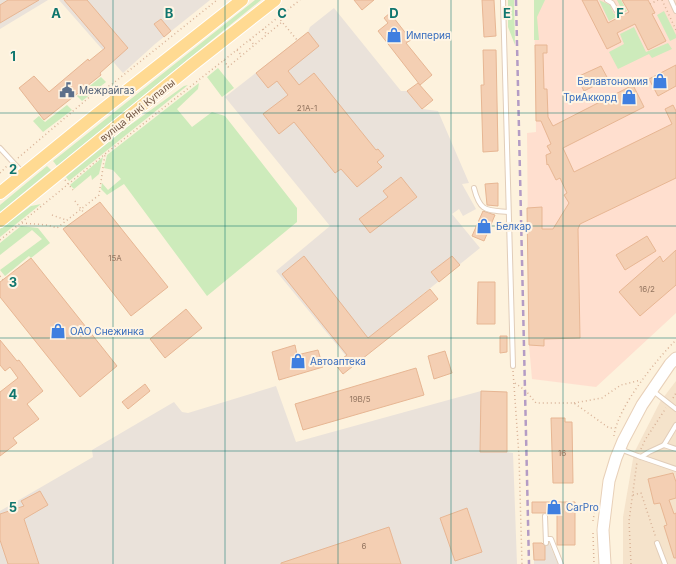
<svg xmlns="http://www.w3.org/2000/svg" width="676" height="564" viewBox="0 0 676 564" font-family="Inter,sans-serif">
<style>
.residential{fill:#f5e3cb}
.commercial{fill:#ffdfcf}
.industrial{fill:#eae2da}
.green{fill:#cdebbb}
.building{fill:#f4cfb3;stroke:#e7b693}
.lines{fill:none;stroke-linecap:round;stroke-linejoin:round}
.service-casing{stroke:#e1cdb9;stroke-width:6}
.secondary-casing{stroke:#e8d0b8;stroke-width:13}
.primary-casing{stroke:#fff;stroke-width:14}
.path{stroke:#d8b297;stroke-width:1.5;stroke-dasharray:1 3;stroke-linecap:butt}
.service{stroke:#fff;stroke-width:4}
.secondary{stroke:#fff;stroke-width:11}
.primary{stroke:#ffda92;stroke-width:12}
.rail{stroke:#b49cc5;stroke-width:2.5;stroke-dasharray:6 4;stroke-linecap:butt}
.grid{fill:none;stroke:#0f766e;stroke-width:1;stroke-opacity:0.55}
.labels{text-anchor:middle;stroke-width:4;stroke-linejoin:round;paint-order:stroke}
.number-label{font-size:8px;fill:#937560}
.shop-label{font-size:10px;fill:#366cbe;stroke:#fff5e4;text-anchor:start}
.service-label{font-size:10px;fill:#4e5e75;stroke:#fff5e4;text-anchor:start}
.street-label{font-size:10px;fill:#735745;stroke:#fff5e4}
.grid-label{font-size:13px;text-anchor:middle;font-weight:bold;fill:#0f766e;stroke:#fff5e4;stroke-width:4;stroke-linejoin:round;paint-order:stroke}
</style>
<rect width="100%" height="100%" fill="#fdf2dd"/>
<path class="residential" d="M676,381v183h-53v-47l11,-64 26,-51z"/>
<path class="commercial" d="M534,0h142v313l-80,74 -64,-8 -3,-34 -2,-212 9,-1z"/>
<g class="industrial">
<path d="M0,0h48l-48,29z"/>
<path d="M59,0h151l-55,44 -32,29z"/>
<path d="M334,8l67,83h6l15,18 16,2 31,72 -7,1 14,25 -13,7 -4,-7 -7,5 28,34 -134,108 -70,-85 54,-45 -105,-129 83,-65 2,-5z"/>
<path d="M276,386l20,56 185,-51 26,1v60l6,1 4,111h-517v-53l93,-54 -1,-7 82,-48 8,10 6,1z"/>
<path d="M533,543h16l9,21h-24z"/>
</g>
<g class="green">
<path d="M255,0h6l-204,166 -4,-5z"/>
<path d="M508,0h6l1,45 -7,-18z"/>
<path d="M534,0h11l-8,17 2,23h-5z"/>
<path d="M599,0l11,5 4,9 8,-4 -5,-10h4l6,11 -18,10z"/>
<path d="M664,11l12,24v3l-6,3 -13,-26z"/>
<path d="M634,27l12,25 22,-9 4,6 -20,9 -3,-4 -31,15 -9,-17 15,-8 -4,-10z"/>
<path d="M218,68l16,20 -12,9 -15,-20z"/>
<path d="M101,77l5,5 -24,19 -5,-5z"/>
<path d="M199,83l-1,6 -21,20 15,18 20,-15 13,4 72,92v14l-90,74 -83,-112 -17,11 -6,-6 1,-6 6,7 13,-11 -8,-9 -9,-2 3,-13z"/>
<path d="M188,85l-119,96 -3,-4 60,-49 58,-42z"/>
<path d="M67,105l5,5 -29,22 -10,-11 6,-5 6,6z"/>
<path d="M103,157l-4,17 -7,6 -1,-5 -17,14 -4,-4z"/>
<path d="M47,166l4,4 -51,42v-7z"/>
<path d="M41,204l-41,33v-8l31,-23z"/>
<path d="M21,226l17,2 12,15 -19,15 -2,-2 -24,20 -5,-6 42,-31 -10,-9 -32,25v-12z"/>
</g>
<g class="building">
<path d="M8,0h31l-39,23v-18z"/>
<path d="M64,0h23l41,48 -28,25 1,2 -57,45 -25,-32 15,-12 15,16 39,-33 1,2 16,-13z"/>
<path d="M354,0h20l-12,10z"/>
<path d="M482,0h12l2,36 -12,1z"/>
<path d="M582,0h15l11,23 21,-11 -7,-12h26l7,13 -3,1 14,27 -18,9 -13,-26 -18,9 4,9 -14,7z"/>
<path d="M390,13l21,27 -5,3 26,32 -12,10 -42,-54 10,-8 -4,-5z"/>
<path d="M161,19l10,12 -7,6 -10,-13z"/>
<path d="M308,32l11,14 -31,25 11,14 15,-12 62,77 2,-1 6,7 -7,6 5,5 -25,20 -16,-18 -6,4 -41,-51 -15,12 -16,-20 25,-19 -11,-14 -9,7 -12,-15z"/>
<path d="M535,45h12v8h-4l1,36h3l1,28 5,9 80,-41 11,22 -81,41 11,24 98,-48 -7,-15 8,-4 3,6v67l-96,46 -2,5 2,109 -36,1v7l-15,-1 -2,-137 15,-1v22h11l16,-26 -5,-8 3,-2 -7,-15 -4,2 -8,-16 -1,1 -1,-10 5,-2 -4,-7 4,-2 -10,-23h-5z"/>
<path d="M483,50h13l2,101 -15,1 -2,-67h3z"/>
<path d="M676,65v21l-18,10 -9,-17z"/>
<path d="M601,66l7,13 -24,12 -7,-14z"/>
<path d="M418,83l15,17 -11,9 -15,-18z"/>
<path d="M401,177l16,20 -47,36 -11,-14 29,-22 -5,-6z"/>
<path d="M498,183v23l-11,-1 -2,-21z"/>
<path d="M100,202l68,85 -37,29 -68,-87z"/>
<path d="M483,211l12,4 -11,26 -12,-5z"/>
<path d="M647,236l9,15 -31,19 -9,-15z"/>
<path d="M676,250v35l-36,31 -21,-24 41,-36 3,6z"/>
<path d="M304,256l64,82 62,-49 8,10 -95,75 -8,-10 12,-9 -65,-81z"/>
<path d="M452,256l8,9 -21,17 -8,-10z"/>
<path d="M31,258l86,108 -37,31 -80,-100v-15z"/>
<path d="M478,282h17v42h-18z"/>
<path d="M186,309l16,19 -37,30 -15,-19z"/>
<path d="M500,336h7v16l-7,1z"/>
<path d="M0,340l17,21 2,-1 24,31 -16,13 12,15 -26,19 4,5 -17,13v-64l18,-14 -8,-11 -5,4 -5,-6z"/>
<path d="M295,345l2,10 21,-5 5,17 -44,13 -7,-28z"/>
<path d="M445,351l7,22 -18,6 -6,-23z"/>
<path d="M416,368l8,27 -121,35 -8,-26z"/>
<path d="M145,384l5,7 -22,18 -6,-7z"/>
<path d="M481,391l26,1v60h-27z"/>
<path d="M551,418h14v4h7l1,61h-20z"/>
<path d="M673,473l3,9v16l-7,2 5,14 2,-1v45h-2l-10,-32 3,-1 -7,-22 -6,1 -6,-25z"/>
<path d="M40,491l8,14 -24,14 15,45h-31l-8,-24v-26l24,-8 -3,-5z"/>
<path d="M532,502h43v43h-18v-32h-25z"/>
<path d="M467,508l15,44 -27,9 -15,-43z"/>
<path d="M389,527l12,37h-120v-1z"/>
<path d="M533,543h9l3,3v14h-11z"/>
</g>
<g class="lines">
<g class="service-casing">
<g id="service">
<path d="M503,0l10,366"/>
<path d="M607,0l5,3 4,7"/>
<path d="M671,0l5,11"/>
<path d="M0,148l22,24"/>
<path d="M474,188c6,24 12,22 34,24"/>
<path d="M653,391l23,18"/>
<path d="M676,425l-12,20 12,4"/>
<path d="M620,449l18,7 38,13"/>
<path d="M641,457l8,-5 15,-7"/>
<path d="M545,516l1,27"/>
<path d="M546,539h5l10,25"/>
<path d="M657,543l8,21"/>
</g>
</g>
<g class="secondary-casing">
<path id="secondary" d="M605,564l-2,-34 6,-49 7,-23 7,-17 19,-36 28,-41 6,-6"/>
</g>
<g class="primary-casing">
<g id="primary">
<path d="M0,193l96,-78 146,-115"/>
<path d="M0,221l192,-156 83,-65"/>
</g>
</g>
<g class="path">
<path d="M662,0l14,30"/>
<path d="M650,4l8,-4"/>
<path d="M278,17l19,23"/>
<path d="M263,29l4,6"/>
<path d="M250,40l5,6"/>
<path d="M237,50l5,6"/>
<path d="M224,60l4,7 54,-45"/>
<path d="M18,158l75,-64 18,-9 106,-85"/>
<path d="M0,173l7,-7"/>
<path d="M65,180l8,10"/>
<path d="M75,201l9,12"/>
<path d="M52,215l14,5"/>
<path d="M22,223l25,2 10,3 42,-33 6,-41"/>
<path d="M0,240l105,-86 195,-154"/>
<path d="M0,276l3,4"/>
<path d="M513,371l6,85 3,108"/>
<path d="M515,383l11,8 10,12h38l35,25h6"/>
<path d="M673,398l3,-5"/>
<path d="M574,403l28,-5 19,-13 20,-5"/>
<path d="M614,436c3,-28 42,-76 62,-96"/>
<path d="M641,449l4,-9 21,-32"/>
<path d="M633,495l8,-2 15,45"/>
<path d="M593,521l3,-18"/>
<path d="M593,533l1,31"/>
<path d="M631,564l-2,-43 8,-59"/>
</g>
<use href="#service" class="service"/>
<use href="#secondary" class="secondary"/>
<use href="#primary" class="primary"/>
<path class="rail" d="M516,0l13,564"/>
</g>
<path class="grid" d="M113,0v564M225,0v564M338,0v564M451,0v564M563,0v564M0,113h676M0,226h676M0,338h676M0,451h676"/>
<defs>
<g id="shop-bare" transform="scale(1.2)"><path d="M-5-2.5h2.3a2.7 3.5 0 0 1 5.4 0H5L5.5 6h-11ZM-1.5-2.5h3a1.5 2.3 0 0 0-3 0Z" fill="#3f7fe0" stroke="#fff5e4" stroke-width="2.5" paint-order="stroke"/></g>
<g id="civic-bare" transform="scale(1.2)"><path d="M-.6-6.5H3V-4.5H.6V-3L4-1V1h2V6H-6V1h2V-1L-.6-3ZM-1.2 2.5V6h2.4V2.5Z" fill="#5c6f8a" stroke="#fff5e4" stroke-width="2.5" paint-order="stroke"/></g>
</defs>
<g fill-rule="evenodd">
<use href="#shop-bare" x="394" y="35"/>
<use href="#shop-bare" x="660" y="81"/>
<use href="#civic-bare" x="67" y="90"/>
<use href="#shop-bare" x="629" y="97"/>
<use href="#shop-bare" x="484" y="226"/>
<use href="#shop-bare" x="58" y="331"/>
<use href="#shop-bare" x="298" y="361"/>
<use href="#shop-bare" x="554" y="507"/>
</g>
<g class="labels">
<g class="number-label">
<text x="307" y="111">21А-1</text>
<text x="115" y="261">15А</text>
<text x="647" y="292">16/2</text>
<text x="360" y="402">19В/5</text>
<text x="562" y="456">16</text>
<text x="364" y="549">6</text>
</g>
<g class="shop-label">
<text x="406" y="39">Империя</text>
<text x="648" y="85" text-anchor="end">Белавтономия</text>
<text x="617" y="101" text-anchor="end">ТриАккорд</text>
<text x="496" y="230">Белкар</text>
<text x="70" y="335">ОАО Снежинка</text>
<text x="310" y="365">Автоаптека</text>
<text x="566" y="511">CarPro</text>
</g>
<g class="service-label">
<text x="79" y="94">Межрайгаз</text>
</g>
<g class="street-label">
<text transform="translate(137 110) rotate(-39)" y="4">вуліца Янкі Купалы</text>
</g>
</g>
<g class="grid-label">
<text x="56" y="18">A</text>
<text x="169" y="18">B</text>
<text x="282" y="18">C</text>
<text x="394" y="18">D</text>
<text x="507" y="18">E</text>
<text x="620" y="18">F</text>
<text x="13" y="61">1</text>
<text x="13" y="174">2</text>
<text x="13" y="287">3</text>
<text x="13" y="399">4</text>
<text x="13" y="512">5</text>
</g>
</svg>
